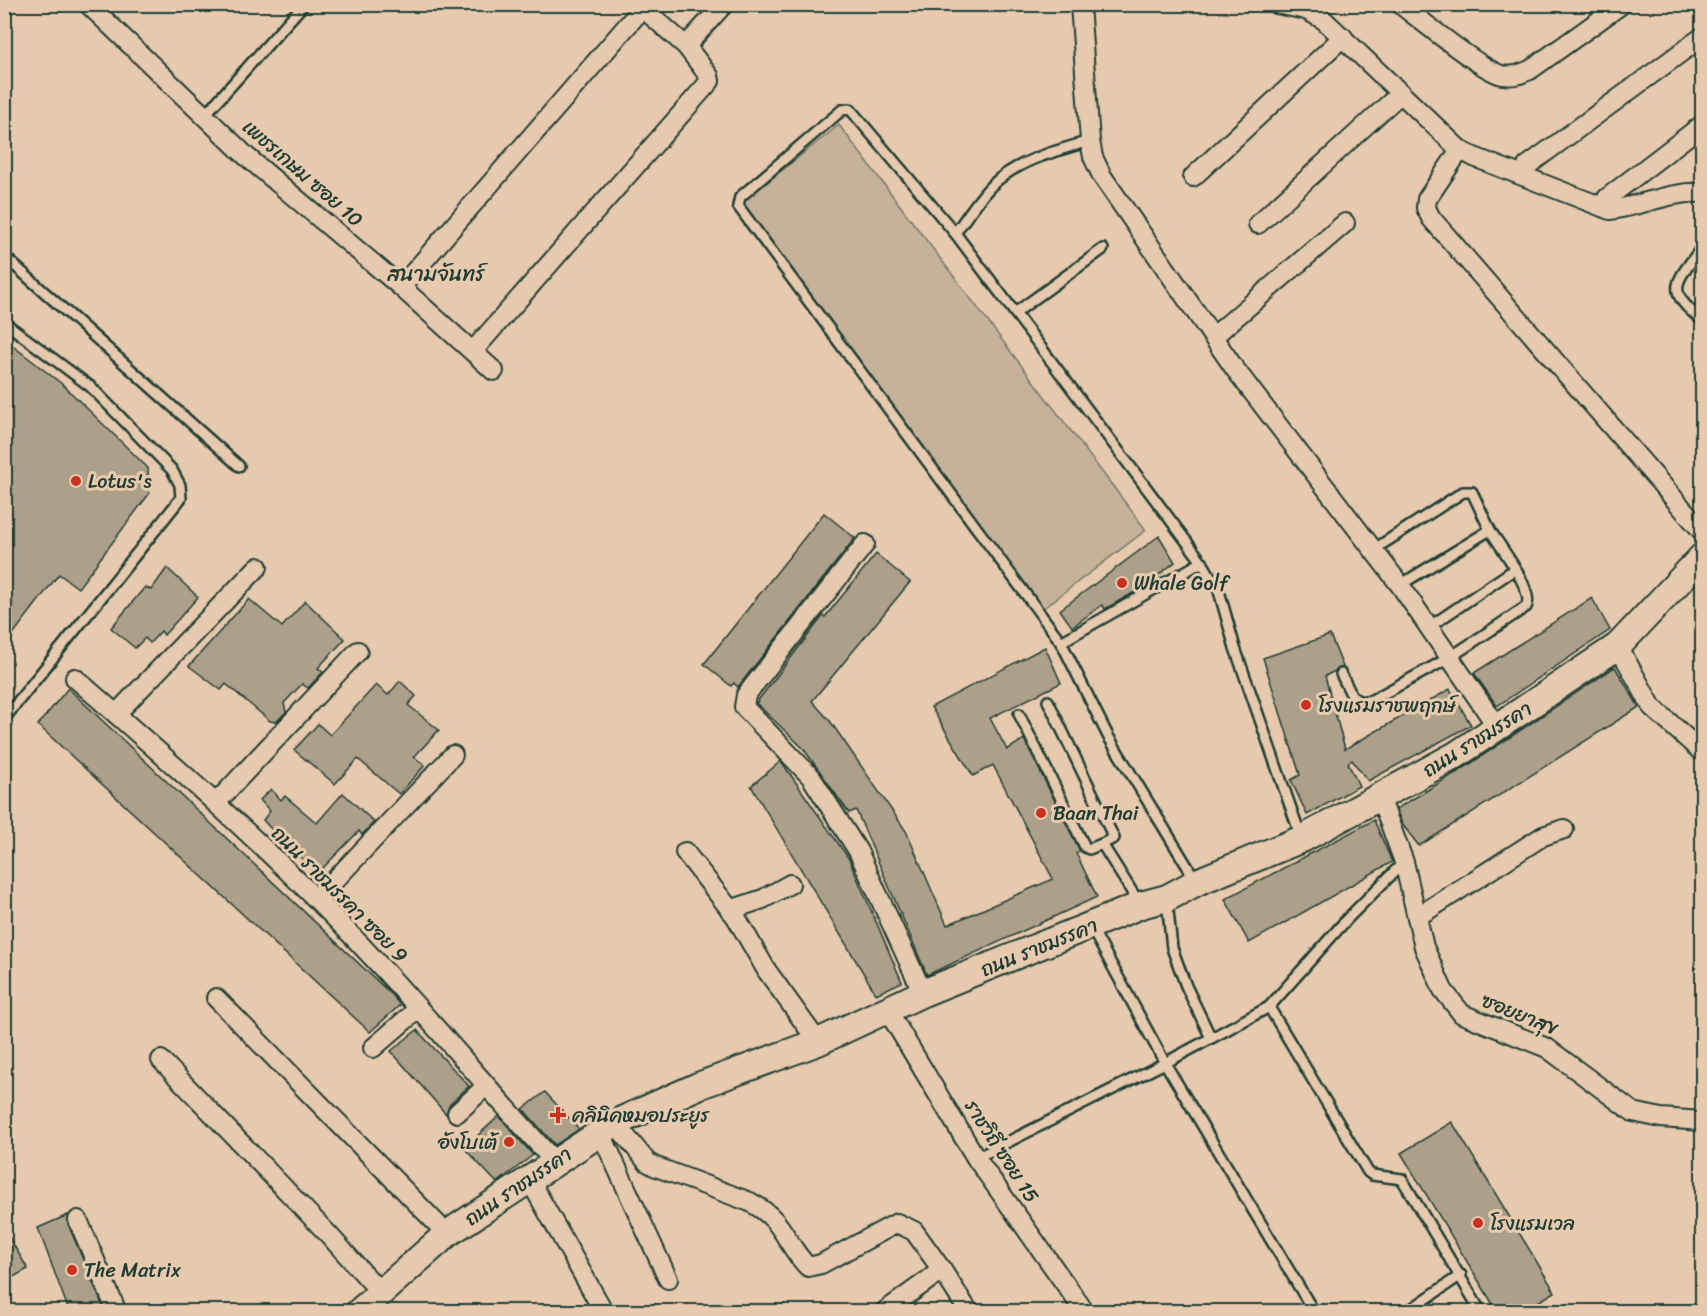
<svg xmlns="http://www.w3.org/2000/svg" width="1707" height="1316" viewBox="0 0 1707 1316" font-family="Sriracha,'Playpen Sans Thai',sans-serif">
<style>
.green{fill:#c6b29a;stroke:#727867;stroke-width:1.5}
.building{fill:#ada08a;stroke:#1f3d34;stroke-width:1.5}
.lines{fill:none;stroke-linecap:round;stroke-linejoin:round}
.lane-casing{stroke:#1f3d34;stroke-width:14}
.street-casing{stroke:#1f3d34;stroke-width:22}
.secondary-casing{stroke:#1f3d34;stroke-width:30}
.lane{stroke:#e7caae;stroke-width:9}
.street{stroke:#e7caae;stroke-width:18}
.secondary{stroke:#e7caae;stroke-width:26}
.poi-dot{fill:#c8321e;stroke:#e7caae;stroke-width:2}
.labels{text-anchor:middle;stroke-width:6;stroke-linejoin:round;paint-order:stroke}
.street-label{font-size:20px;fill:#1f3d34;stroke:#e7caae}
.poi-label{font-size:20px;fill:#1f3d34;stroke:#e7caae;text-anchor:start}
.neighbourhood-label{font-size:21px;fill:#1f3d34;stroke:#e7caae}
</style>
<rect width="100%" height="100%" fill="#e7caae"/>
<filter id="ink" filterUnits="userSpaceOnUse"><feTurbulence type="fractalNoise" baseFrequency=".0167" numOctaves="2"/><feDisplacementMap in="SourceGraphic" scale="12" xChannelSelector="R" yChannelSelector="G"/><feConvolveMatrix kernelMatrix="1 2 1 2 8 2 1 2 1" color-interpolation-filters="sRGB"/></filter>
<g filter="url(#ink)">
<path class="green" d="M839,125l307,405 -105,80 -300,-407z"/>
<g class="building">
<path d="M4,339l58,45 86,84 1,26 -71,94 -19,-14 -55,72z"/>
<path d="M824,513l31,25 -117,149 -4,-4 -3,3 -27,-22z"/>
<path d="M1159,536l16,26 -33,26 -37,21 -3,-4 -30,22 -12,-17z"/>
<path d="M876,554l34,28 -98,119 18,20 76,110 41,94 106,-46 -60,-114 -20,11 -42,-69 114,-60 16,36 -71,35 17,32 17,-11 56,112 -4,2 21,44 -170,78 -71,-165 -7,3 -46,-65 -47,-45 67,-87 2,1z"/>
<path d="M167,568l31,29 -34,38 -3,-4 -11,12 -5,-5 -10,10 -24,-20 34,-41 6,3z"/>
<path d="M1592,598l18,32 -113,76 -23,-33z"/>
<path d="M249,599l33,28 23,-26 40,38 -27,29 5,4 -15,16 -6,-4 -18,19 2,9 -10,10 -6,-1 -44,-37 -5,6 -32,-24z"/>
<path d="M1330,635l13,32 -18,9 20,73 105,-60 21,36 -103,56 -16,-21 -4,3 11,23 -52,29 -16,-35 9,-5 -37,-117z"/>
<path d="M1615,667l24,40 -220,139 -17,-22 -6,-15 68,-41z"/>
<path d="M400,681l16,15 -8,9 31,25 -25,27 11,8 -26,29 -41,-35 -23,25 -41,-34 24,-26 12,11 46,-50 12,10z"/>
<path d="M68,688l324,307 8,10 -30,27 -332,-307z"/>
<path d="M781,761l68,98 53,123 -26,12 -125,-208z"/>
<path d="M271,789l10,11 4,-4 32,27 26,-30 31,29 -12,13 -3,-4 -40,41 -31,-24 -25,-28 7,-9 -10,-11z"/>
<path d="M1374,820l18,42 -143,81 -24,-44z"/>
<path d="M417,1030l52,56 -20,19 -3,9 -55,-63z"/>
<path d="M545,1092l34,37 -24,16 -32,-36z"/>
<path d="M499,1116l34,39 -36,28 -33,-35z"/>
<path d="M1452,1122l103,170 -32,19h-26l-96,-158z"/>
<path d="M68,1215v9l37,87h-36l-31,-83z"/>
<path d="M4,1229l24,40 -24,13z"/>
</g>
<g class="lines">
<g class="lane-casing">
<g id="lane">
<path d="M204,116l100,-112"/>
<path d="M955,233c12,-16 23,-34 37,-48 27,-25 63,-34 98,-44"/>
<path d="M1702,247c-24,34 -40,42 0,73"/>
<path d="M4,256l235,210"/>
<path d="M1015,313l88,-64"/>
<path d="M4,322l87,65 81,83 8,15 1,13 -177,221"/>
<path d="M1373,550l90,-58h9l18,38"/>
<path d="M1429,627l86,-58"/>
<path d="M1061,642l141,-80"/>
<path d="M1341,674l11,22 7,6 13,-2 77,-42 77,-51c10,-15 -27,-62 -36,-77l-90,55"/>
<path d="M1048,701l66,137 -12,6 37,59"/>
<path d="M1019,714l66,133 4,2 13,-5"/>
<path d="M1195,879l-87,-143 -47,-94 -323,-436 2,-9 102,-87 8,-1 105,124 247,329 17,29 16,57 66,189"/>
<path d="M1167,901l5,47 14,38 25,52"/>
<path d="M1269,1007l99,165 4,3 30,4 79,133"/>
<path d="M976,1158l189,-95 -74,-136"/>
<path d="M1314,1312l-149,-249 104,-56 79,-89 56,-56"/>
<path d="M1407,1312l54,-37"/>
</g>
</g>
<g class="street-casing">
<g id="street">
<path d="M88,4l158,152 155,131 93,84"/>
<path d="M1080,4l10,137 3,16 9,19 133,193 165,216 98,143"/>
<path d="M1276,4l30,6 18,10 136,130 14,7 136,53c32,-4 61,-19 92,-17"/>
<path d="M1400,4c21,16 81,66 102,71 11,2 18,-1 28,-5l92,-66"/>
<path d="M686,46l38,-42"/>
<path d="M1460,150l-33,49 -1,9 5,10 271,313"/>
<path d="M1527,166l175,-129"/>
<path d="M1193,177l150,-140"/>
<path d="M1607,198l95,-73"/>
<path d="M1258,224l143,-131"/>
<path d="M401,287l238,-275 7,-1 40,35 23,30 1,5 -237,270"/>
<path d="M1214,336l131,-113"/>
<path d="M865,544l-119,151 -2,12 67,70 47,74 65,142"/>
<path d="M1618,646l34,61 50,45"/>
<path d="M75,678c82,72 164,144 241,221 84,83 158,175 238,262"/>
<path d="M116,714l142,-147"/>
<path d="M1380,797l24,65 20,85 19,43 19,24 85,34 86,64 28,6 41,3"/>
<path d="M216,803l142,-152"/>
<path d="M685,852l51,65 31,54 51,71"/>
<path d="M317,899l136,-144"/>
<path d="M730,910l33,-11 27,-15"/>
<path d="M1417,917l126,-81 21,-7"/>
<path d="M216,998l231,236"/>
<path d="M888,1011l88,147 109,154"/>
<path d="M373,1048l45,-39"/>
<path d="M161,1060l168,175 52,58"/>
<path d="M457,1113l28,-26"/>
<path d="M615,1123l32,39 7,4 96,36c36,19 34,41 58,65l13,-3 76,-41 17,8 28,39"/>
<path d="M600,1131l68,148"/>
<path d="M529,1179l75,133"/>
<path d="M78,1220l39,92"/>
<path d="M884,1312l58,-42 27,42"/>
</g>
</g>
<g class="secondary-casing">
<path id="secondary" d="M359,1312l88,-78 168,-111 83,-37 120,-44 105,-49 218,-88 26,-7 30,-16 105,-43 154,-84 162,-109 84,-89"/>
</g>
<use href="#lane" class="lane"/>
<use href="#street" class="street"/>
<use href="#secondary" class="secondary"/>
</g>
</g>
<g class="poi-dot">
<circle cx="76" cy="481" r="6"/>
<circle cx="1122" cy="583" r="6"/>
<circle cx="1306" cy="705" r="6"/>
<circle cx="1041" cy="813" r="6"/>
<path d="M555 1106h6v6h6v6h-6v6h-6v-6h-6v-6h6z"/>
<circle cx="509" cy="1142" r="6"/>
<circle cx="1478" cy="1223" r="6"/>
<circle cx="72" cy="1270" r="6"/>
</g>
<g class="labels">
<g class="street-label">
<text transform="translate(303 173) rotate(41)" y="7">เพชรเกษม ซอย 10</text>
<text transform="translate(1477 739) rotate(-32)" y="7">ถนน ราชมรรคา</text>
<text transform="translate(340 894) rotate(45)" y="7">ถนน ราชมรรคา ซอย 9</text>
<text transform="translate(1039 947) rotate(-22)" y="7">ถนน ราชมรรคา</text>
<text transform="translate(1520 1014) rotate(22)" y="7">ซอยยาสุข</text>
<text transform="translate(1002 1151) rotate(57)" y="7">ราชวิถี ซอย 15</text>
<text transform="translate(518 1186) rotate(-34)" y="7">ถนน ราชมรรคา</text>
</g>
<g class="poi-label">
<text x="88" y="488">Lotus's</text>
<text x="1134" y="590">Whale Golf</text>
<text x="1318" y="712">โรงแรมราชพฤกษ์</text>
<text x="1053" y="820">Baan Thai</text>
<text x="572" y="1122">คลินิคหมอประยูร</text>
<text x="497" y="1149" text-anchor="end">อังโบเต้</text>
<text x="1490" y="1230">โรงแรมเวล</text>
<text x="84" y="1277">The Matrix</text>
</g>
<g class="neighbourhood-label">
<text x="436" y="281">สนามจันทร์</text>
</g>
</g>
<rect width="1707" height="1316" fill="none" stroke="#e7caae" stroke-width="24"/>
<rect x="12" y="12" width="1683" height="1292" fill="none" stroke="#1f3d34" stroke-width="2" filter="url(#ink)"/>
</svg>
